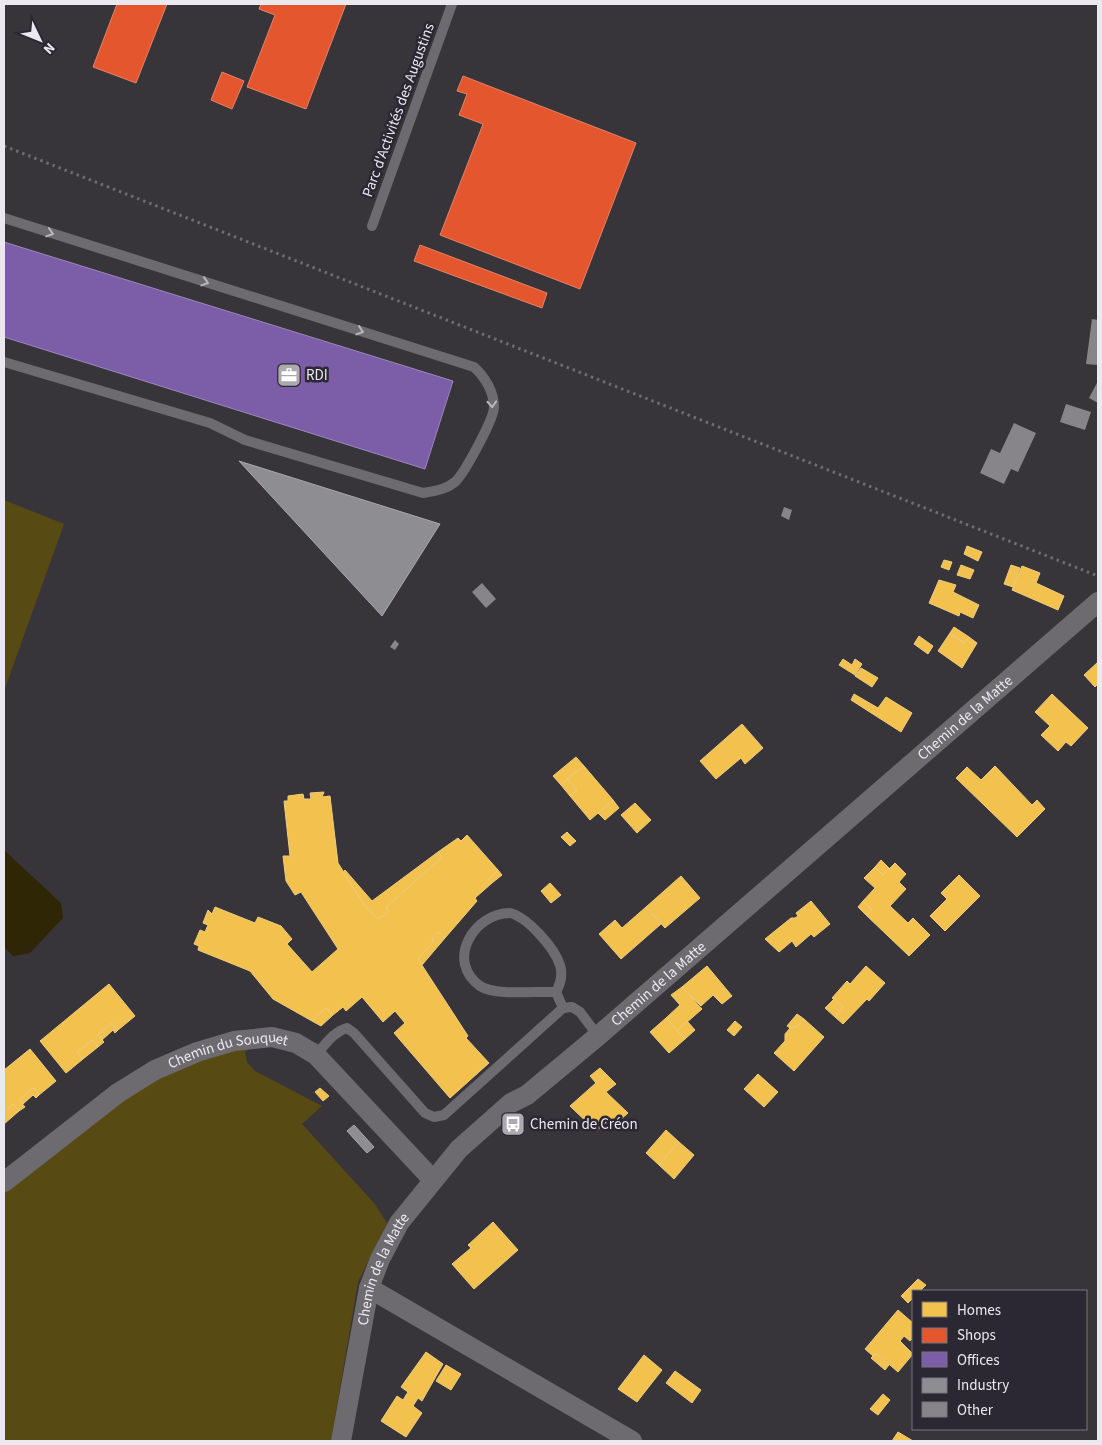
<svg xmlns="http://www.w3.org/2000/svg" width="1102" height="1445" viewBox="0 0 1102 1445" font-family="'Source Sans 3',sans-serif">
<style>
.green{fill:#574b13}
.water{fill:#2e2605}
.homes{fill:#f2c14e;stroke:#f0cd7e}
.shops{fill:#e4572e;stroke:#e68268}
.offices{fill:#7b5ea7;stroke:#9d87bd}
.industry{fill:#8d8d92;stroke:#a9a8ae}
.building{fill:#87858a}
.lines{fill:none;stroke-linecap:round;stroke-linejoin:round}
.path{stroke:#6e6c70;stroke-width:3;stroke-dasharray:2.5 4;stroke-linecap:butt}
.lane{stroke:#6d6b70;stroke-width:10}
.street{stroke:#6d6b70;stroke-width:20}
.oneway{stroke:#b9b6bc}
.labels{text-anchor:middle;stroke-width:5;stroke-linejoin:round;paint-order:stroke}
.street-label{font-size:15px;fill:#ebe8ef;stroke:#2c2833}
.poi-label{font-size:15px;fill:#ebe8ef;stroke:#2c2833;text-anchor:start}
</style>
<rect width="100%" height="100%" fill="#37353a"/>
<g class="green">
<path d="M4,500l60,24 -60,167z"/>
<path d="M262,1041l-17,11 2,10 8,9 67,35 -20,18 72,79 13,20 -29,59 -27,159h-327v-249l128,-103 26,-15z"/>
</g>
<path class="water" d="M4,850l57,53 2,15 -33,35 -17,3 -9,-9z"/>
<g class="homes">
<path d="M967,546l15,6 -4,9 -14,-7z"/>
<path d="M944,560l8,2 -3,8 -8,-3z"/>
<path d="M961,565l13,5 -4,9 -13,-4z"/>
<path d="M1011,565l9,3 -7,19 -9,-3z"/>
<path d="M1022,566l18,7 -4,10 28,13 -6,14 -46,-20z"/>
<path d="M939,580l17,5 -3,7 26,13 -6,13 -13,-6 -1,4 -30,-13z"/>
<path d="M954,627l15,10 -5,6 -14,-10z"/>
<path d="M950,633l14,10 5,-6 8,6 -15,25 -24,-17z"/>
<path d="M919,636l14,10 -5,8 -14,-10z"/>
<path d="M843,659l9,6 3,-6 7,5 -7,11 -16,-10z"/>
<path d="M1098,662v22l-3,3 -11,-12z"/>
<path d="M861,668l17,10 -6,9 -17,-11z"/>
<path d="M854,694l24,14 8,-11 26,16 -11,19 -50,-32z"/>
<path d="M1052,694l36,34 -17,18 -5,-4 -8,9 -17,-16 9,-9 -15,-14z"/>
<path d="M742,724l21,24 -18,16 -4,-6 -25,21 -16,-18z"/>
<path d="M576,757l8,9 -23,19 -8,-9z"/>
<path d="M584,766l29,34 -23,20 -20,-24 7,-6 -10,-11z"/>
<path d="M995,766l37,39 5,-5 8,9 -28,28 -61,-59 11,-11 14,13z"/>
<path d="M567,779l10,11 -7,6 -9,-11z"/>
<path d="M324,792l-2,5 8,-1 8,67 29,46 12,10 9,-8 -2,-4 56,-50 -4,-5 20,-14 3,3 6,-6 31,35 -9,9 3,4 -17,15 2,3 -32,37 -7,-6 -6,7 2,2 -16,18 50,77 -2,2 23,25 -39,35 -56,-65 11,-10 -10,-12 -12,11 -21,-25 -16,14 -3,-4 -10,8 -7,-7 -14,13 -39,-22 -23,-28 -52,-21 1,-4 -5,-2 6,-14 5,2 3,-7 -5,-2 5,-13 4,4 3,-7 40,16 3,-6 23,9 11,13 -5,5 25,28 26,-23 -37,-57 -6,3 -9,-14 -3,-25h7l-6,-55h4v-5l15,-2 1,5h7l-1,-6z"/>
<path d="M613,800l6,8 -14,12 -7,-7z"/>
<path d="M635,803l16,17 -14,13 -16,-18z"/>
<path d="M567,832l9,9 -6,5 -9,-9z"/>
<path d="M438,852l4,5 -56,50 2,4 -9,8 -12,-10 -24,-37 2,-2 27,31z"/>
<path d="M881,860l9,9 -7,6 -8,-8z"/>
<path d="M895,863l11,11 -7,8 7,7 -16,17 18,17 5,-5 17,17 -21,21 -43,-41 6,-5 -9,-9 12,-13 -11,-10 11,-11 8,8z"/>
<path d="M498,870l4,5 -10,8 -3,-4z"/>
<path d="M959,875l21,21 -35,35 -15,-15 17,-17 -6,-6z"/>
<path d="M681,876l19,22 -35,30 -19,-21z"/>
<path d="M550,883l11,12 -10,8 -10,-12z"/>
<path d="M811,901l19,23 -16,13 -3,-3 -15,13 -4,-6 -13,11 -14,-13 26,-21h4l3,-2 -2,-3z"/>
<path d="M863,901l9,9 -6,5 -8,-8z"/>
<path d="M646,907l15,17 -40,35 -22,-25 16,-14 7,8z"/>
<path d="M438,932l7,6 -23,27 -4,-6 16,-18 -2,-2z"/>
<path d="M707,966l25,30 -10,8 -9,-9 -12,11 -19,-19z"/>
<path d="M866,966l19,17 -16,18 -2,-2 -24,25 -8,-7 8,-10 -11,-9 15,-17 3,3z"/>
<path d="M109,984l26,32 -17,14 -6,-7 -14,12 6,7 -6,5 -6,-7 -15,12 6,7 -17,14 -26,-32z"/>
<path d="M682,987l20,22 -25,22 -11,-13 14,-13 -9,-10z"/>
<path d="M834,999l9,8 -8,10 -10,-9z"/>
<path d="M326,1008l7,7 -12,11 -9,-5z"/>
<path d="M797,1014l7,5 -6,7 -8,2 -3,-2z"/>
<path d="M666,1018l19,21 -16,14 -19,-21z"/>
<path d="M804,1019l20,18 -30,34 -20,-18 11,-12v-7l5,-6 8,-2z"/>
<path d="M687,1021l8,9 -10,9 -8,-8z"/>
<path d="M735,1021l7,6 -8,9 -7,-6z"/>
<path d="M112,1023l6,7 -3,3 -2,-3 -11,10 -4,-5z"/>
<path d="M92,1040l6,7 -15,12 -6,-7z"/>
<path d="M30,1049l26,32 -17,14 -6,-7 -14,12 6,7 -6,4 -6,-7 -9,8v-42z"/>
<path d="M600,1068l6,6 -10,9 -6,-7z"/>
<path d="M606,1074l10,10 -10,8 22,21 -15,13 -4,-6 -13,11 -26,-25z"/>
<path d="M758,1074l20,18 -14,15 -20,-18z"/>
<path d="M33,1088l6,7 -3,3 -3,-3 -10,9 -4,-4z"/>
<path d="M320,1088l9,8 -6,5 -8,-9z"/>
<path d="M13,1104l6,7 -15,13v-12z"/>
<path d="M666,1130l13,12 -20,23 -13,-12z"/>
<path d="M679,1142l15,13 -20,24 -15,-14z"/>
<path d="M493,1222l25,28 -44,39 -22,-25 19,-16 -3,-3z"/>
<path d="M918,1279l8,6 -6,6h-7v7l-5,5 -7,-7z"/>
<path d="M898,1310l15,13v15l-3,3 -6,-5 -4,5 13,13 -15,18 -22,-19 -3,3 -8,-7z"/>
<path d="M426,1352l17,12 -21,37 -4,-3 -5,8 9,7 -16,24 -25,-16 16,-25 6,4 5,-8 -7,-5z"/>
<path d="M876,1353l13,12 -4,5 -14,-12z"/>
<path d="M644,1355l18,15 -25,32 -19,-13z"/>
<path d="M446,1365l15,9 -10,16 -15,-9z"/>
<path d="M675,1371l26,19 -9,13 -26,-20z"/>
<path d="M883,1394l7,6 -12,15 -8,-6z"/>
<path d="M898,1432l15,9h-21z"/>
</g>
<g class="shops">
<path d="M117,4h50l-31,79 -43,-16z"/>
<path d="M261,4h85l-40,105 -59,-22 28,-72 -16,-6z"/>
<path d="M222,72l22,9 -12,28 -21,-9z"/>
<path d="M463,76l173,67 -56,146 -140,-54 43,-111 -24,-9 8,-21 -10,-3z"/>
<path d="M420,245l127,48 -5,15 -128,-47z"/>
</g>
<path class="offices" d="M4,242l449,139 -28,88 -421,-132z"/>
<g class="industry">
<path d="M239,461l201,63 -58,92z"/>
<path d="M354,1125l20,22 -7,6 -20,-22z"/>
</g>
<g class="building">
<path d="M1092,319l6,1v45l-12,-1z"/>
<path d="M1098,381v22l-9,-5z"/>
<path d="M1066,404l25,8 -6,18 -25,-8z"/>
<path d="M1014,423l22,10 -18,39 -7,-3 -7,15 -24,-11 11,-24 9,4z"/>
<path d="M784,507l8,3 -3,10 -8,-4z"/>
<path d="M482,583l14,16 -10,9 -14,-16z"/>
<path d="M395,640l4,4 -4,6 -5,-3z"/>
</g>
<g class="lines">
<path class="path" d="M4,146l1094,430"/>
<g class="lane">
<path d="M4,218l470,149c11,10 20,25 20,40 0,12 -30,67 -39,75 -10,8 -20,9 -32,11l-178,-53 -35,-17 -206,-61"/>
<path d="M372,226l80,-222"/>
<path d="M510,913c17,4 44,34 50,52 3,10 1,18 -4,27 -19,-1 -61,4 -76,-6 -35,-25 -6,-73 30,-73z"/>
<path d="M556,992l7,16 9,-1 8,5 18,24"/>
<path d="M316,1055c9,-10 17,-23 31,-27l7,5 71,80 9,4 10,-2 119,-107"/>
</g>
<g class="street">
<path id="s1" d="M4,1182l114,-89 37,-23 42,-18 37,-11 38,-4 24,6 20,12 117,125"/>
<path d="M369,1288l263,153"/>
<path id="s2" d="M341,1441l28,-153 11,-29 19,-36 60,-74 52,-46 16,-8 71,-59 500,-434"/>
</g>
</g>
<defs><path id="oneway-chevron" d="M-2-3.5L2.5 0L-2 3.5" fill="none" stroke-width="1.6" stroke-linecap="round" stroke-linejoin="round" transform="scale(1.25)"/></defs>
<g class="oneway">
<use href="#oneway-chevron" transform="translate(50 233) rotate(18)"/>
<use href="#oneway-chevron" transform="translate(205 282) rotate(18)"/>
<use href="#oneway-chevron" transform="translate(360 331) rotate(18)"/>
<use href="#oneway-chevron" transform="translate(492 404) rotate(87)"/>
</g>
<defs>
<g id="office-square" transform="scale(1.25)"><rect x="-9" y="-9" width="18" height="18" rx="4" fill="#aca9b0" stroke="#2c2833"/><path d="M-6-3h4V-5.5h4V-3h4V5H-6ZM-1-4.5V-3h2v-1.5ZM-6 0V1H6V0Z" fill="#fff"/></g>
<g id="bus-square" transform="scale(1.25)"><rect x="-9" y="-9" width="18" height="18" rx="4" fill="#aca9b0" stroke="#2c2833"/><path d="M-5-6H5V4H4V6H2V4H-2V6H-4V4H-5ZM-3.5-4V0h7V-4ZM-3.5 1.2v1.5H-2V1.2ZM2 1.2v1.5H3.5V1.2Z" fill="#fff"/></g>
</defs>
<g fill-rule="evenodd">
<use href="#office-square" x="289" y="375"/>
<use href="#bus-square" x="513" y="1124"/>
</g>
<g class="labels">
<g class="street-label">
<text transform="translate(398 110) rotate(-70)" y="5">Parc d'Activités des Augustins</text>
<text dy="5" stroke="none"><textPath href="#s2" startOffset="988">Chemin de la Matte</textPath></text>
<text dy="5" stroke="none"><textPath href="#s2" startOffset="582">Chemin de la Matte</textPath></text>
<text dy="5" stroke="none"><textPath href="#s1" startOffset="265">Chemin du Souquet</textPath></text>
<text dy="5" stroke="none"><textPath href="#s2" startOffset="178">Chemin de la Matte</textPath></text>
</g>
<g class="poi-label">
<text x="306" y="380">RDI</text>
<text x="530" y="1129">Chemin de Créon</text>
</g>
</g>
<rect width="1102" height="1445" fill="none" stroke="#ebe8ef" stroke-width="10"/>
<rect x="912" y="1290" width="175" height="140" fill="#2c2833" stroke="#78757e"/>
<rect x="922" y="1302" width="25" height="15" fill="#f2c14e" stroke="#78757e"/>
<text x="957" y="1315" font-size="15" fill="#ebe8ef">Homes</text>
<rect x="922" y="1328" width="25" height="15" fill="#e4572e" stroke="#78757e"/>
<text x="957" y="1340" font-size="15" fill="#ebe8ef">Shops</text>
<rect x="922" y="1352" width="25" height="15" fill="#7b5ea7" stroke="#78757e"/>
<text x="957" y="1365" font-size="15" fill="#ebe8ef">Offices</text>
<rect x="922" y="1378" width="25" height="15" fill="#8d8d92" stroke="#78757e"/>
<text x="957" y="1390" font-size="15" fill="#ebe8ef">Industry</text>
<rect x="922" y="1402" width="25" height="15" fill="#87858a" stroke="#78757e"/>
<text x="957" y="1415" font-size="15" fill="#ebe8ef">Other</text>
<g transform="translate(40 40) rotate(133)" stroke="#2c2833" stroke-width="4" paint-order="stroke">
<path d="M0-4L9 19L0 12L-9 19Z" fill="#ebe8ef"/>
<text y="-8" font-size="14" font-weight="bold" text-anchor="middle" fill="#ebe8ef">N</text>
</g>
</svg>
